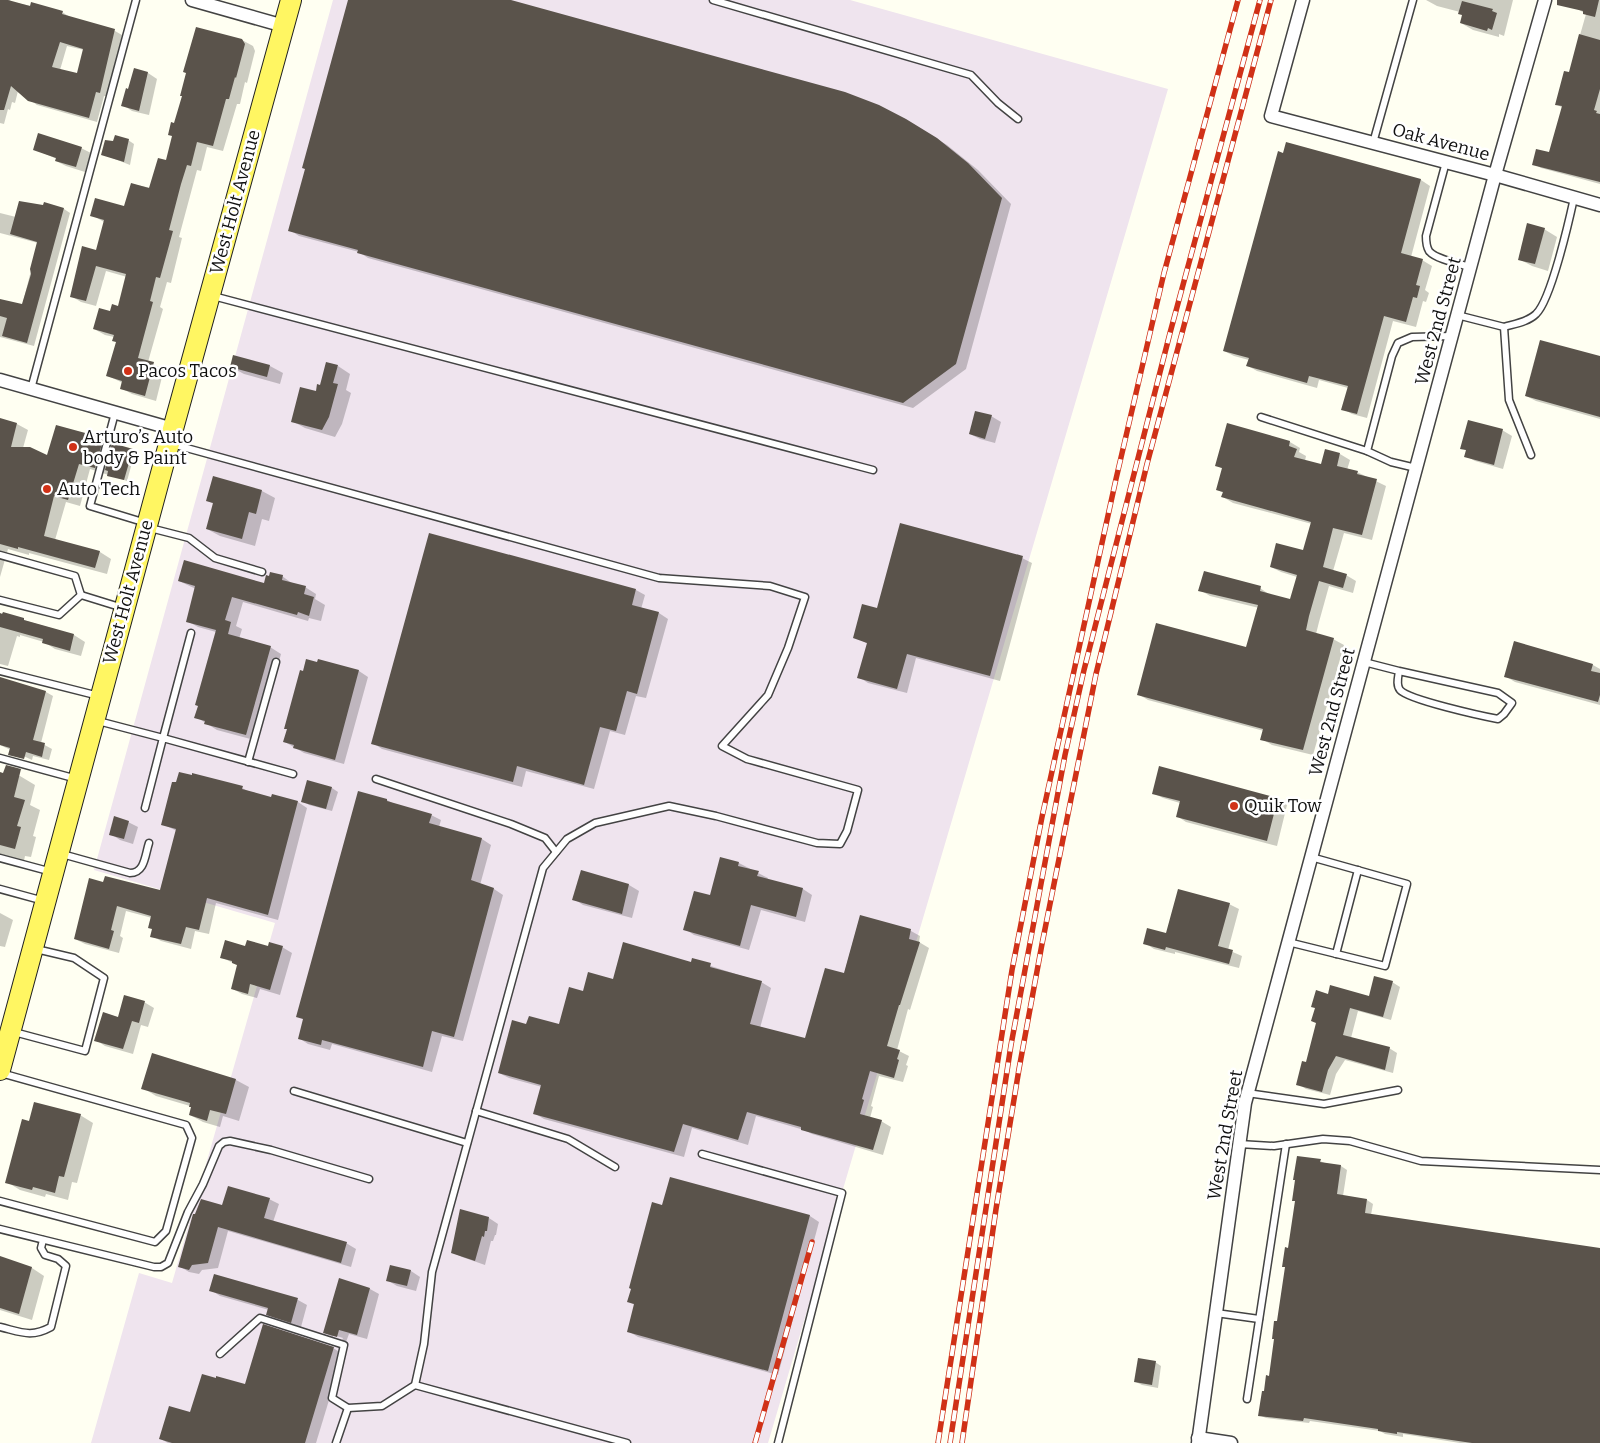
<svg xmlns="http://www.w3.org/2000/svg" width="1600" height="1443" viewBox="0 0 1600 1443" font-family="Bitter,serif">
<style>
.industrial{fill:#efe4ee}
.shadow{fill:#0003;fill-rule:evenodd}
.building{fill:#5a534b;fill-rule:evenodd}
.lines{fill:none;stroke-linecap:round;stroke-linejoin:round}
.service-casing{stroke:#434343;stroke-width:9}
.minor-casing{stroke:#434343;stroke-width:15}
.primary-casing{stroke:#212121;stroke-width:22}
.service{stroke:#fff;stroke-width:6}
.minor{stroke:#fff;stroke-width:12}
.primary{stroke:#fff662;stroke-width:20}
.rail-casing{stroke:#d03117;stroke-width:5.5}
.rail{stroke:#fff;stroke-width:4;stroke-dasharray:11;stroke-linecap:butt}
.poi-dot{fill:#d03117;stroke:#fff;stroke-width:2}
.labels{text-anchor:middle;stroke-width:5;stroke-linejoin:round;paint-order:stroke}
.street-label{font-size:18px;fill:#101010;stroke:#fff}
.poi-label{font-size:18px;fill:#101010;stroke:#fff;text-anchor:start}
</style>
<rect width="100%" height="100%" fill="#fffff2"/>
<path class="industrial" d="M333,0h517l318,89 -400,1354h-677l48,-170 33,10 103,-360 -181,-53z"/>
<g class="shadow">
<path d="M0,0h10l1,2 51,10 8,5 45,14 7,4 -14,61h-4l-7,26 -60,-17 -19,-14 -3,12 -3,-1 -2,8 -2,-1 -4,15 -4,-1zM67,46l17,4 -6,24 -18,-4z"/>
<path d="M349,0h157l400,120 41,25 31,25 33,34 -45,165 -53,39 -545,-150 -9,-6 -60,-16 -9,-6z"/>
<path d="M1426,0h87l-9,36 -5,-2v3l-26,-7 -12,-7 2,-8 -3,-3 -23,-6z"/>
<path d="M1578,0h22v184l-59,-16 -7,-4 16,-10 13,-46 -7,-4 13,-30 17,-60 -10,-6z"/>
<path d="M242,40l11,6 2,5 -8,32 -2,-1 -5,22h-3l-14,47 -16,-4 -6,24 -4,-1 -18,67 3,1 -11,45 -4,-1 -7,25 3,2 -15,53 16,7 -8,32 -24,-7 -11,-6 2,-5 -15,-7 9,-34 -3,-5 -9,-2 -11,-6 25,-22 8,-30 -21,-6 -10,35 -15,-4 -10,-6 26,-45 7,-29 -12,-7 33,-7 7,-24 19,4 16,-26 8,-38z"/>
<path d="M135,69l13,4 9,6 -8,36 -17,-4 -9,-6z"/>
<path d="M128,140l6,4 -4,21 -28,-11 12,-11z"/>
<path d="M1287,144l134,36 9,6 -19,71 11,3 10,6 -7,24 4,3 -3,9 -3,-1 -7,26 -23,-6 -26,97 -15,-4 -9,-5 5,-21 -29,-8 -2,8 -60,-17 -9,-5 1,-6 -15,-4 -10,-5z"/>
<path d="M81,148l10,5 -6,19 -19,-6 -10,-5 1,-2 -23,-10z"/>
<path d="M45,204l19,5 6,4 -36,133 -34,-9v-37l22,6 16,-63 -38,-10v-20l16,4 28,-10z"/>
<path d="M1544,229l13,8 -9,34 -16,-5 -13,-7z"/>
<path d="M1600,357v62l-64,-18 -10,-5z"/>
<path d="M270,366l13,7 -3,11 -36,-10 -13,-7z"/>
<path d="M338,366l12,8 -4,16 5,3 -9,31 -7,13 -30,-9 -13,-7z"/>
<path d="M991,416l10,6 -6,21 -15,-4 -10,-5z"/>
<path d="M0,419l17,5 11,6 -5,18 25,9 9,-31 42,13 14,7 22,6 -8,29 -37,-12 -10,37 -14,-4 -11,38 45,12 11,7 -4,15 -78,-21v2l-21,-6 -8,28z"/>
<path d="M1228,424l62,18 10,6 -1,4 7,4 -1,5 17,5 18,-12 10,6 -3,10 10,2 29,14 -14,54 -28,-7 -11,38 13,4 10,6 -3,12 -24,-7 -10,36 -3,12 17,5 11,6 -31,110 -41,-10 -10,-6 2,-8 -116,-31 -10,-6 109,-45 12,-41 -49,-12 -10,-6 60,-2 10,7 21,6 6,-24 -16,-5 -10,-5 33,-15 8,-28 -79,-21 -10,-6 1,-4 -7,-3 6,-21 -7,-4z"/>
<path d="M1502,430l10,6 -9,33 -28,-8 -9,-5 1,-5 -5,-3z"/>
<path d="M262,491l13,7 -6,23 -7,-2 -7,27 -35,-10 -13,-7 7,-25 -6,-3z"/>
<path d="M1022,558l10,5 -32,118 -84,-23 -9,35 -39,-10 -9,-6 9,-33 -13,-7 22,-27z"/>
<path d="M282,576l11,8 12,3 11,7 -1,5 10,6 -4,16 -12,-3 -1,3 -65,-19 -7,24 6,3 -3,10 31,8 11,7 -23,87 -41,-11 -21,-13 20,-85 -18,-5 -11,-6 9,-32 -17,-8 86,3z"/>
<path d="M636,590l9,5 -4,14 18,4 9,6 -22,79 -10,-2 -11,39 -15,-4 -16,58 -68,-18 -4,16 -140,-38 -9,-6z"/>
<path d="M0,613l74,22 11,7 -4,14 -26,-7 -11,-7 -24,-7v2l-3,-1 -9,30 -8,-2z"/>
<path d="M1514,642l79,23 7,4v36l-85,-23 -10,-6z"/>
<path d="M319,660l40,11 9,6 -24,87 -40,-11 -19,-11 19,-70 14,-9z"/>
<path d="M0,679l46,13 7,4 -12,47 11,6 -3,11 -16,-4 -1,4 -32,-15z"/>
<path d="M1160,768l118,32 9,5 -10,41 -91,-24 -9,-6 3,-13 -17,-5 -10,-5z"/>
<path d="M5,772l15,4 15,9 -5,20 10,5 -7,26 3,1 -5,20 -6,-1 -1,5 -24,-7v-81l4,1z"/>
<path d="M242,788l10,5 20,6 1,-3 25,6 9,6 -29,112 -62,-17 -7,31 -14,-3 -4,18 -30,-8 -9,-5 1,-7 -1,-11 -26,-7 -6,25 3,2 -4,15 -34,-9 -10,-5 29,-56 56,8 17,-60 -15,-7z"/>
<path d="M332,788l6,4 -6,19 -23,-6 -6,-4z"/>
<path d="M387,800l9,5 35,10 10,5 -2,7 43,12 9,6 -11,40 14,4 9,6 -40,146 -21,-5 -10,36 -100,-28 -2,6 -22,-6 -9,-6z"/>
<path d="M128,822l10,5 -5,17 -13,-4 -9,-6z"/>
<path d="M721,858l18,5 29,15 -1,2 36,9 9,6 -7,27 -44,-12 -12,40 -55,-15 -9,-6 26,-32z"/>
<path d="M582,872l47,13 10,6 -7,27 -49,-13 -9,-6z"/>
<path d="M1229,904l10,5 -11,41 14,6 -3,12 -64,-16v2l-21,-5 -9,-6 22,-9z"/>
<path d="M0,913l13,7 -8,27 -5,-1z"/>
<path d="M860,917l51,14 9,5 -1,6 10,6 -19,62 -2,-1 -11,41 12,6 -3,9 2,1 -5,16 -24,-6 -8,30 2,1 -3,11 11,3 10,6 -8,28 -71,-21 -8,-4 -48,-14 -8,29 -56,-17 -8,29 -140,-38 -10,-6 8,-26 -33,-9 -10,-5 28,-48h33l24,-32 30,-13 77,-17 1,-3 69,22 10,6 -11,40 46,12 38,-66z"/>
<path d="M246,947h36l10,6 -12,42 -20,-6 -3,9 -15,-4 -9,-5 6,-23 -18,-9z"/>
<path d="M1392,982l8,5 -9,33 -33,-9 -7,27 38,10 8,5 -4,20 -48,-13 -9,14 -6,21 -24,-6 -8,-5 9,-21 22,-68 41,2z"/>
<path d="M144,1002l10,6 -6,19 -7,-2 -8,29 -28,-8 -9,-6 23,-22z"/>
<path d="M153,1055l83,25 13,7 -10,34 -16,-5 -3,11 -17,-5 -13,-7 3,-8 -3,-1 -34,-10 -13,-8z"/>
<path d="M80,1115l13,8 -16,60 -5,-1 -4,18 -22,-6 -1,3 -25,-7 -13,-8 23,-60z"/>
<path d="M1320,1161l7,3 14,2 6,4 -4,26 24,4 6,4 -2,11 229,34v194h-140l-57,-9v3l-18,-3 -5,-3 -70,-10 -1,2 -43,-5 -7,-3 11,-38 16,-109 -2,-2z"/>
<path d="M670,1178l140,38 9,6 -41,153 -140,-38 -10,-6 7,-26 -6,-3 34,-96z"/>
<path d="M269,1199l10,5 -6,18 73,21 10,6 -5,18 -123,-36 -10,37 -16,2 -3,4 -10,-2 -10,-6 44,-59z"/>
<path d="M489,1218l9,6 -2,11h-1l-2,6h-2l-6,24 -23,-8 -10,-5z"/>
<path d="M0,1258l32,10 12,8 -12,44 -32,-10z"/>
<path d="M411,1271l9,6 -4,14 -19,-5 -10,-6z"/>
<path d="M215,1275l83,25 9,5 -6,22 -24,-7 -10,-6 2,-4 -49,-14 -9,-6z"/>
<path d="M339,1280l31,9 9,5 -12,45 -18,-5 -3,8 -12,-4 8,2 1,-2 -10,-3v2l-8,-4z"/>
<path d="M333,1348l10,6 -27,89h-148l-7,-4 30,-26 55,-27z"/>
<path d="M1155,1362l6,4 -3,22 -16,-3 -6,-3z"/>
</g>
<g class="building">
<path d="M0,0h8l22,6 1,-4 32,9 -1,3 53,15 -15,64 -4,-1 -7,26 -61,-17 -17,-15 -7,24h-4zM60,42l23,7 -6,24 -25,-6z"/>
<path d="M348,0h163l334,92 34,13 27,14 31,19 31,25 34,35 -46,166 -53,39 -546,-150 1,-3 -70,-19 17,-62 -3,-1z"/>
<path d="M1557,0h42l-4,17 -12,-3v-3l-26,-6z"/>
<path d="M1462,1l31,8 -1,2 5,2 -5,17 -4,-2 -1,3 -27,-8 2,-8 -4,-1z"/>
<path d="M196,27l46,12 3,5 -9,34 -1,-1 -6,22h-3l-13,47 -16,-4 -6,24 -4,-1 -6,19 -12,46 4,1 -13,47 -4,-1 -6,24 3,1 -15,56 16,4 -9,34 -25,-7 2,-8 -16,-5 10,-34 -4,-1 2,-6 -21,-6 6,-21 11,3 2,-7 6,2 8,-32 -30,-8 -10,35 -16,-4 12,-51 14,4 8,-30 -14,-4 5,-18 29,8 7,-23 18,5 9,-30 8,2 6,-24 -4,-1 3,-13 3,1 8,-27h-2l6,-23 -3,-1z"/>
<path d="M1579,34l21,6v49l-6,21 3,1 -1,2 4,1v68l-68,-17 4,-16 13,3 13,-46 -7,-1 9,-34 5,1z"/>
<path d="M134,68l14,4 -9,39 -18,-5 5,-18 2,1z"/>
<path d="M38,133l44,14 -6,20 -21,-6 1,-3 -23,-8z"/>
<path d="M115,135l14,4 -5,23 -23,-7 4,-15 8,1z"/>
<path d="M1286,142l135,37 -20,74 22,6 -7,26 4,1 -3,12 -4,-1 -7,25 -22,-6 -27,98 -16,-4 7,-24 -39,-10 -2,7 -61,-17 3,-8 -26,-7 55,-200 5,2z"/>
<path d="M19,201l24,4 1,-3 20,6 -37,135 -25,-7 5,-18 -7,-2v-17l22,5 9,-30 -1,-5 7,-27 -27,-8z"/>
<path d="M1527,223l18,5 -10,36 -17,-4z"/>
<path d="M1540,340l60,16v61l-75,-21z"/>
<path d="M233,355l37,10 -3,12 -37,-10z"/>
<path d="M326,362l12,3 -5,18 5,1 -9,33 -7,13 -31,-8 9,-35 16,4 1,-7 3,1z"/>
<path d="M975,411l17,4 -7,24 -16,-5z"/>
<path d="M0,418l17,5 -6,24h19l17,8 9,-30 44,12 -1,2 4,1 -8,28 -16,-4 -11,36 -14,-4 -10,40 56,15 -5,17 -77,-21v2l-18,-5z"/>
<path d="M1468,420l35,9 -9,36 -30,-8 2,-7 -6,-1z"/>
<path d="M1227,423l63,18 -1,5 8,3 -3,8 27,7 4,-15 15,4 -3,13 21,5 -1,3 20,5 -15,56 -29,-7 -10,39 24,7 -4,14 -24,-7 -10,35 -3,14 28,8 -31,112 -43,-10 3,-11 -126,-34 19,-72 90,24 12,-42 -60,-14 6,-20 57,15 -1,5 30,8 7,-24 -27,-8 6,-24 27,7 8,-28 -90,-25 2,-5 -7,-2 6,-22 -7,-2z"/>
<path d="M112,443l21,6 -9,31 -17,-4 1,-5 -3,-1z"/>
<path d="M213,476l49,14 -6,24 -7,-2 -7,27 -36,-10 7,-26 -7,-2z"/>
<path d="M900,523l123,33 -33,120 -83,-22 -10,35 -40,-11 10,-35 -14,-5 9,-34 15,4z"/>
<path d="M429,533l207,56 -4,16 27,7 -22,82 -10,-3 -11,40 -16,-4 -16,58 -67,-19 -4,16 -142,-38z"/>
<path d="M184,560l80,23 2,-8 3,1 1,-4 13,3 -1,5 24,6 -2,8 10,3 -5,19 -11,-4 -1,3 -65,-18 -7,23 6,2 -3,12 43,12 -25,89 -42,-11 1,-3 -11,-3 4,-12 -3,-1 21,-75 -30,-8 9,-36 -17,-5z"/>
<path d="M3,612l21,6v2l50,14 -4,17 -28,-8 1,-4 -43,-12v-14l2,1z"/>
<path d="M1514,641l79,23 -2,7 9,2v22l-2,7 -94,-25z"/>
<path d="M306,659l11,3 1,-3 41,11 -24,90 -42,-12 1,-3 -11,-3 4,-13h-3l16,-59 3,1z"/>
<path d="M0,677l46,14 -13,49 12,3 -3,14 -16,-5 -2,7 -16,-4 2,-7 -10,-3z"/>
<path d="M6,765l15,4 -7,28 11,3 -8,26 4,1 -6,22 -15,-4v-73l3,1z"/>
<path d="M1159,766l119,32 -11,43 -91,-24 4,-16 -28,-7z"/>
<path d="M179,772l13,3v-2l51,13 -1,3 29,8 1,-3 26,7 -30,114 -61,-17 -8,32 -13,-3 -5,17 -31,-7 2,-8 -4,-1 3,-12 -34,-10 -6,24 3,1 -5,18 -35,-10 15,-61 14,4 2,-6 55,14 16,-61 -15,-4 11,-43h4z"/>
<path d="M307,780l25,7 -6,22 -25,-7z"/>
<path d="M358,791l29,8v2l45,13 -3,9 53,15 -11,42 23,8 -40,149 -22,-6 -9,36 -101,-27 -1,5 -23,-6 5,-20 -7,-2z"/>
<path d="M114,816l15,5 -5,18 -15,-4z"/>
<path d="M720,857l19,5 -1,4 21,5 -2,5 46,12 -7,29 -45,-12 -11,41 -57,-16 11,-39 16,4z"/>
<path d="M581,870l48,14 -7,30 -50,-14z"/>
<path d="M1178,889l52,14 -12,43 15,4 -4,14 -63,-17 -1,3 -22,-6 4,-16 19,5z"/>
<path d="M860,915l51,14 -2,10 11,3 -20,63h-1l-12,41 13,4 -3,9 2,1 -5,18 -24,-7 -8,28 2,1 -4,14 22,6 -9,30 -72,-20v-3l-54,-15 -9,28 -55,-16 -9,28 -141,-38 8,-29 -43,-12 14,-53 14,4 3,-8 30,8 10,-37 14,4 5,-19 25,7 10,-37 68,20 1,-4 19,5 -1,4 52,14 -12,43 55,14 20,-70 19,5z"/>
<path d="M225,940l20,6 2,-6 21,6 1,-4 14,4 -13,44 -20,-6 -2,10 -17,-5 6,-24 -5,-2v-2l-12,-3z"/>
<path d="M1374,976l19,5 -10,36 -33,-9 -7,27 47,12 -5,23 -49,-14 -8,14 -6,22 -26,-7 6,-24 4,1 10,-39 -5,-2 4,-13 -4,-1 5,-17 12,4 2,-9 39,11z"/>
<path d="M124,995l21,6 -6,22 -7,-2 -9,28 -29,-8 9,-29 15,5z"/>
<path d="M152,1053l84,26 -10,35 -16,-4 -3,11 -18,-6 2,-8h-2l1,-4 -49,-14z"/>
<path d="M34,1102l47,12 -17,63 -5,-1 -4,17 -22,-6 -1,3 -27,-7 17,-64 7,2z"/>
<path d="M1297,1156l24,3 -1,3 21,3 -4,29 30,5 -2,14 235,35v195h-128l-75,-11v2l-19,-3v-2l-74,-11 -1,3 -45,-5 4,-25h2l2,-16 3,1 5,-37h-2l2,-18h3l8,-54h-3l3,-20 3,1 7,-47h-3l3,-21h-2z"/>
<path d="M670,1177l140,38 -42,156 -141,-39 7,-28 -7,-2 4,-13 -2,-1 23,-86 10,3z"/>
<path d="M228,1186l42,12 -6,20 83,24 -6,21 -123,-36 -10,36 -16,2 -3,5 -11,-3 15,-53h2l6,-15 21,6z"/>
<path d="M460,1209l29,8 -2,14h-2l-1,6 -2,-1 -7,25 -24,-8z"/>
<path d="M0,1256l32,11 -13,47 -19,-6z"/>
<path d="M390,1265l21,5 -4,16 -21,-5z"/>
<path d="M214,1274l84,24 -7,25 -25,-8 2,-7 -59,-17z"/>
<path d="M339,1278l31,10 -13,47 -18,-5 -2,7 -14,-4z"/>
<path d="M263,1324l71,23 -29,96h-133l-13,-4 10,-33 21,6 12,-38 14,4v-2l29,8z"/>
<path d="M1138,1358l18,3 -4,24 -18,-3z"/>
</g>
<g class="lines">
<g class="service-casing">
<g id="service">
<path d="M713,0l258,75 27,28 20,16"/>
<path d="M1373,143l40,-143"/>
<path d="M1446,162l-20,74c0,5 0,10 3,15 6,8 31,13 41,16"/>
<path d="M213,296l660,174"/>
<path d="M1457,315l47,12 5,73 22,55"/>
<path d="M1504,327c10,-3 24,-5 32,-13 15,-14 33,-93 38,-116"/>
<path d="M31,389l105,-389"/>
<path d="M115,413l-25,93 56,17"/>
<path d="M1261,417l106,34"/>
<path d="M172,444l487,134 111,8 35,11 -17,51 -20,47 -46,51 25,13 111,31 -11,41 -7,13 -23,-1 -101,-27 -47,-10 -74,17 -28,16 -24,29 -111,404 -8,72 -9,41 -33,21 -34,2 -16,-10 12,-53 -84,-27 -40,36"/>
<path d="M1416,468l-25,-6 -24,-11 25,-95 6,-13 14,-6 40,-1"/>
<path d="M150,528l39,10 26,20 47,14"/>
<path d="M0,555l75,21 6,19"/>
<path d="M81,595l42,13"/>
<path d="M0,600l59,15 22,-20"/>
<path d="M1364,662l35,9 99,22 14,10 -8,11 -6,5c-16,-3 -89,-19 -98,-29 -4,-5 -2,-12 -1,-19"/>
<path d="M0,671l99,25"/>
<path d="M98,721l65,17 28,-105"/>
<path d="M0,758l77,21"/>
<path d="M248,762l28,-100"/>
<path d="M376,779l135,45 34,14 11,14"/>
<path d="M145,808l18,-70 130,36"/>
<path d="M62,854l68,19c15,0 15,-18 19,-30"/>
<path d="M0,858l52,14"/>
<path d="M0,889l44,12"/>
<path d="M1288,942l97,24 22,-82 -96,-27"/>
<path d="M1336,954l22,-84"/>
<path d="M14,1032l71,19 19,-73 -30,-20 -38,-9"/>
<path d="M294,1091l173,52"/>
<path d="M1247,1093l77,11 74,-14"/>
<path d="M476,1111l92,28 47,28"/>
<path d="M1239,1144l35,2 49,-7 27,2 71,20 179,9"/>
<path d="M702,1154l140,39 -64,250"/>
<path d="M0,1201l155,41 11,-11 26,-93 -6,-13 -185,-52"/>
<path d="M0,1229l154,38h7l7,-4 20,-51 15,-28 16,-38 5,-4 6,-1 41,9 98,29"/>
<path d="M1216,1313l43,6"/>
<path d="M0,1327c21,5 31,11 51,0l15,-61 -8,-7 -13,-4 -4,-7 2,-8"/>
<path d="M415,1385l212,58"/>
<path d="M1247,1399l39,-255"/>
<path d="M336,1443l12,-35"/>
</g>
</g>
<g class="minor-casing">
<g id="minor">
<path d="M192,0l92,26"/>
<path d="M1303,0l-32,116 224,59 105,30"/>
<path d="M0,380l173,49"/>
<path d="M1198,1438l33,5"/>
<path d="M1198,1443l47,-340 250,-928 50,-175"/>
</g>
</g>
<g class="primary-casing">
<path id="primary" d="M0,1070l173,-641 118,-429"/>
</g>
<use href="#service" class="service"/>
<use href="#minor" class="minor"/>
<use href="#primary" class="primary"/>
<g class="rail-casing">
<g id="rail">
<path d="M755,1443l57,-201"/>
<path d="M938,1443l74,-473 30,-153 74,-338 48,-206 74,-273"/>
<path d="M950,1443l61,-398 54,-290 19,-85 86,-337 90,-333"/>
<path d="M962,1443l34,-234 23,-140 23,-125 54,-270 51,-210 124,-464"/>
</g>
</g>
<use href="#rail" class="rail"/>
</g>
<g class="poi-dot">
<circle cx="128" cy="371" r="5"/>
<circle cx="73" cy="447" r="5"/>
<circle cx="47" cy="489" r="5"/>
<circle cx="1234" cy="806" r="5"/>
</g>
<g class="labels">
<g class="street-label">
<text transform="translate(1441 142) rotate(15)" y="6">Oak Avenue</text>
<text transform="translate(235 202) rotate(-75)" y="6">West Holt Avenue</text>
<text transform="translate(1438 321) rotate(-75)" y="6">West 2nd Street</text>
<text transform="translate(128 592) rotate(-75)" y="6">West Holt Avenue</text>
<text transform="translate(1332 712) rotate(-75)" y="6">West 2nd Street</text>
<text transform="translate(1225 1135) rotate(-80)" y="6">West 2nd Street</text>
</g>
<g class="poi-label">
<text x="138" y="377">Pacos Tacos</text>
<text x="83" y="443">Arturo’s Auto<tspan x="83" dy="21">body &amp; Paint</tspan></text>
<text x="57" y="495">Auto Tech</text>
<text x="1244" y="812">Quik Tow</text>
</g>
</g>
</svg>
